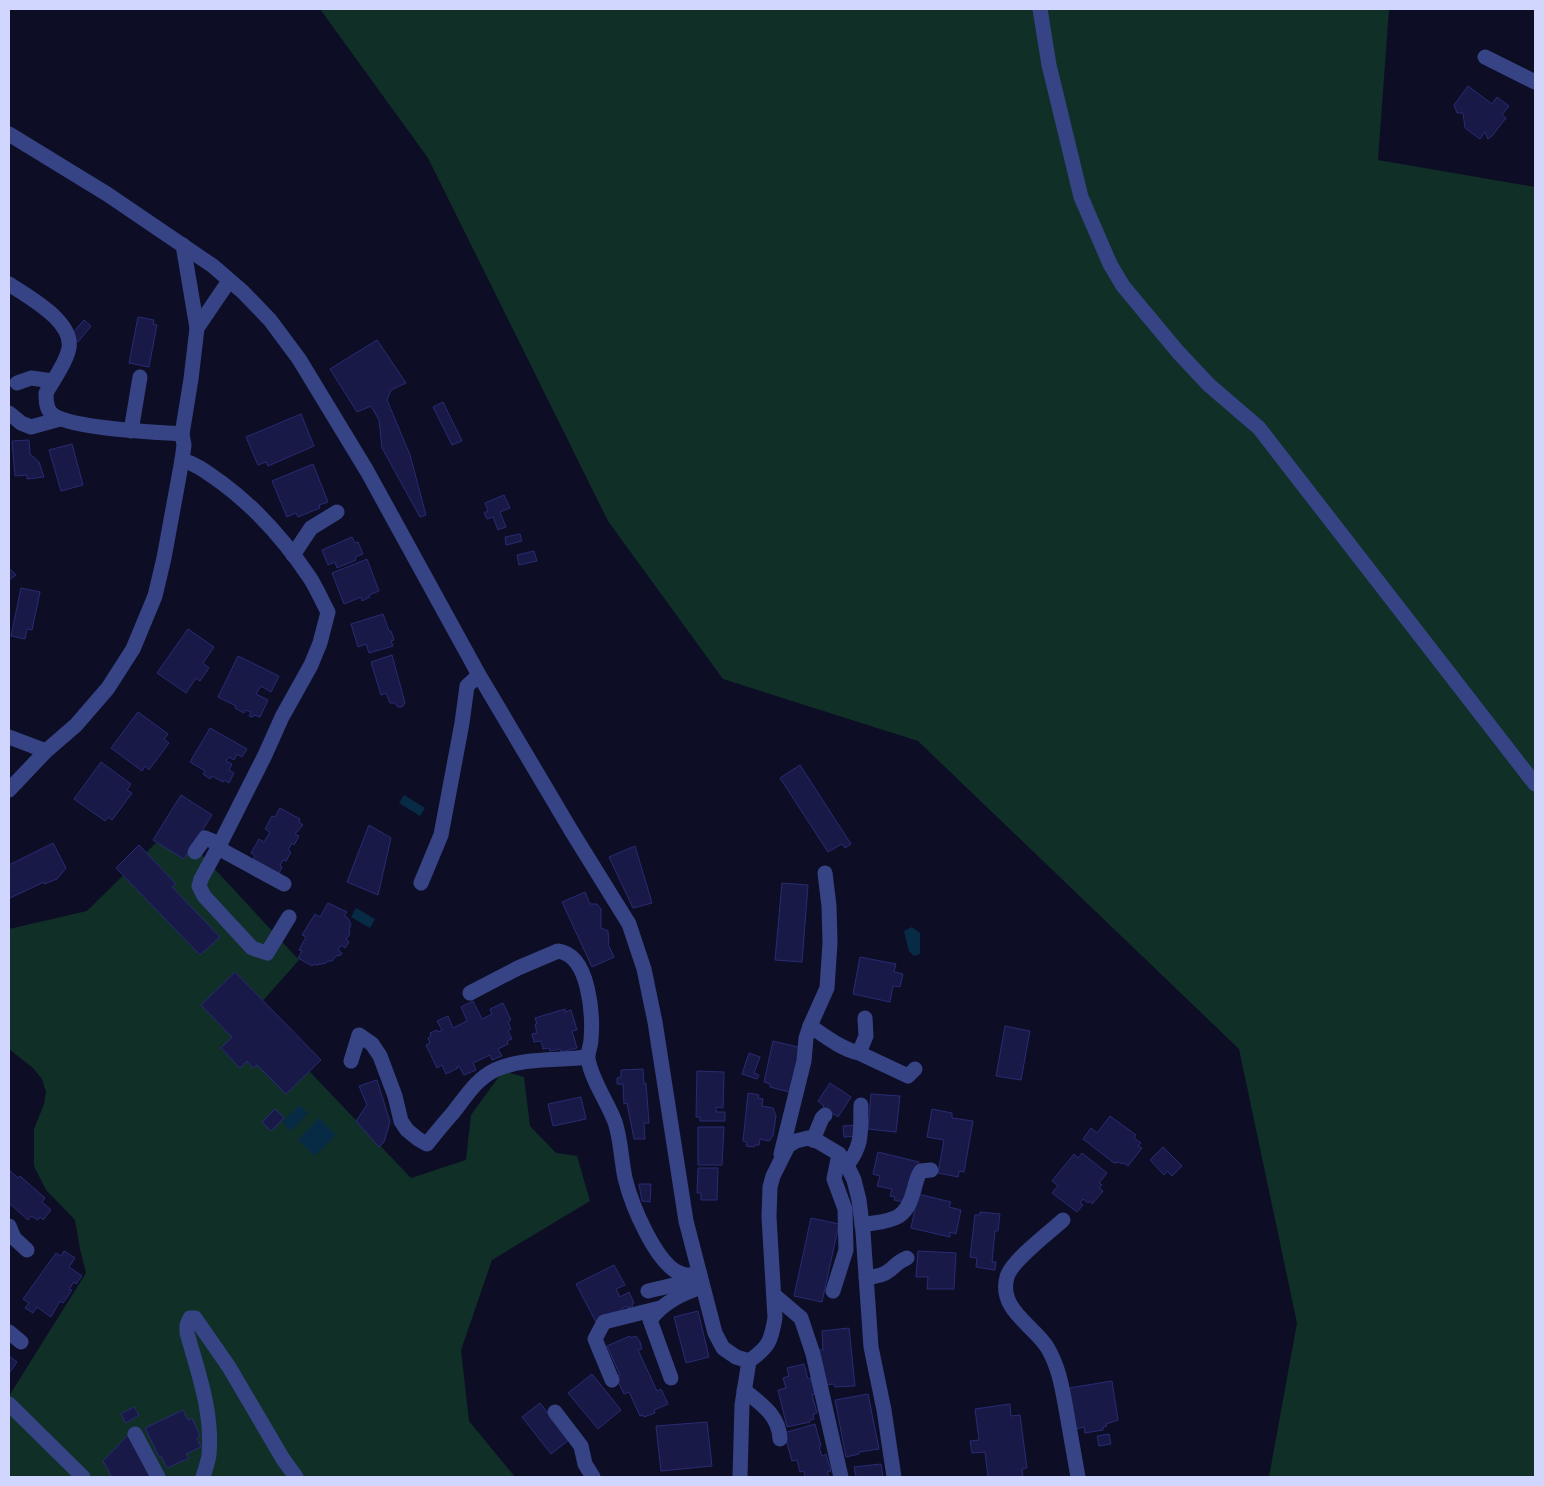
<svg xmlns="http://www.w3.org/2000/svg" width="1544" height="1486" viewBox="0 0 1544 1486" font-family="Signika,sans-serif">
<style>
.green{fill:#102f27}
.water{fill:#072b44}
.building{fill:#181947;stroke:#292b74}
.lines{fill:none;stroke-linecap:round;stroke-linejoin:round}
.minor{stroke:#364486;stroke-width:15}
</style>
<rect width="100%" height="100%" fill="#0d0e25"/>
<g class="green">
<path d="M320,9h1069l-11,151 157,27v1290h-266l28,-154 -58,-274 -321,-308 -195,-62 -115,-158 -180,-363z"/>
<path d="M174,825l125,135 -46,52 158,166 55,-18 5,-45 32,-44 21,6 6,49 26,27 21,3 13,45 -98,59 -31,90 8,71 46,56h-506v-81l77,-123 -6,-24 -5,-29 -29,-30 -12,-24v-37l10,-25 2,-12 -4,-13 -9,-11 -24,-19v-120l78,-18z"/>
</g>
<g class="water">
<path d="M404,795l21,13 -5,8 -21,-13z"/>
<path d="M356,908l19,11 -5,9 -19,-11z"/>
<path d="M912,927l8,6v21l-6,2 -5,-5 -5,-20z"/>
<path d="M299,1105l9,8 -17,18 -9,-9z"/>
<path d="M319,1118l17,17 -21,21 -17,-16z"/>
</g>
<g class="building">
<path d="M1468,86l24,18 5,-7 12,9 -7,9 4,3 -14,18 -4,3 -3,-7 -5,7 -15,-11 -2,-15h-6l-3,-8z"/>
<path d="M138,317l16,3 -1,4 4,1 -8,42 -20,-4z"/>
<path d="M84,320l7,6 -13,16 -8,-6z"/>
<path d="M377,340l29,43 -15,7 -4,10 23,55 16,60 -6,2 -38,-69 -3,-28 -8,-14 -14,6 -27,-43z"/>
<path d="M443,402l19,39 -10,4 -19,-38z"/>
<path d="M301,414l13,32 -46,20 -2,-4 -8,3 -12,-28z"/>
<path d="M29,440l1,14 9,8 5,15 -17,2v-4l-12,1 -3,-35z"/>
<path d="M72,444l11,41 -22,6 -12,-41z"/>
<path d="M313,464l15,38 -9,3 1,3 -22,9 -2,-4 -9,4 -15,-36z"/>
<path d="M504,495l6,13 -10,4 6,15 -8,3 -5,-13 -6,2 -3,-6 4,-2 -3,-8z"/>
<path d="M520,534l2,7 -16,4 -1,-8z"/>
<path d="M352,537l3,6 3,-1 5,12 -8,3 1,3 -19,8 -2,-6 -7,3 -6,-15z"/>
<path d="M534,551l3,10 -18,4 -2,-10z"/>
<path d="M367,559l12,32 -10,4 1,2 -8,4 -1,-4 -17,7 -12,-31z"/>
<path d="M9,568l7,7 -7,5z"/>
<path d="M21,588l19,4 -8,38 -5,-1 -2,10 -14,-3z"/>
<path d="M383,614l6,17h2l3,9 -3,1 2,5 -24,7 -3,-9 -8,3 -7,-23z"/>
<path d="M188,629l26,18 -11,16 6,5 -9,13 -4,-3 -10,15 -29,-20z"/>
<path d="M392,655l13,48 -3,4h-4l-4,-4h-4l-4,-10 -5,2 -10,-33z"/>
<path d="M238,656l41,20 -8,16 -10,-6 -5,8 12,6 -8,17 -6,-2 -1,2 -4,-1 2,-4 -5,-2 -2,3 -9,-5 1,-2 -18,-9z"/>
<path d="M138,712l30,22 -4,5 5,4 -20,27 -4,-4 -3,5 -31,-23z"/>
<path d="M210,728l37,21 -5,8 -5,-3 -3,6 -5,-3 -3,4 6,3 -3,6 5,3 -5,10 -5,-3 -1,2 -11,-6 -2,3 -7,-5 2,-3 -15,-9z"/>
<path d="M101,762l30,22 -4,6 5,3 -20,27 -4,-3 -3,4 -31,-22z"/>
<path d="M800,765l51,79 -6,4 -3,-4 -14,8 -48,-74z"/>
<path d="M181,795l31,20 -28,44 -31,-19z"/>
<path d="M280,808l20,11 -1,3 4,3 -8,9 4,2 -5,9 -2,-2 -4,7 3,2 -5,9 -3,-1 -3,5 2,2 -3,6 -28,-10 4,-7 -4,-3 8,-14 5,3 6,-10 -5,-3 7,-13 3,1z"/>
<path d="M369,825l22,13 -13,57 -31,-13z"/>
<path d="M53,843l13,25 -9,11 -13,5v-2l-34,16 -1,-3v-30z"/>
<path d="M139,845l37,39 -4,3 48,50 -20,18 -84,-87z"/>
<path d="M635,846l17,57 -19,5 -24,-51z"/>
<path d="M782,883l26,2 -6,77 -27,-2z"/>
<path d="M585,892l5,12h7l4,5v19l7,3 1,12 -1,1 6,13 -22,10 -30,-65z"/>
<path d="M328,903l19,9 -3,4 4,2 3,7 -2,4 1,5 -4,5 3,3 -4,6 -4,-3 -3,5 4,3 -1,2 -5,1 -4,5h-4l-2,2 -10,2 -2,-1 -2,2 -14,-8 4,-7 -3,-1 7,-13 -4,-2 13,-21 5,3z"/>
<path d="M860,957l36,7 -2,8 9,2 -3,13 -7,-1 -3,16 -37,-8z"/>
<path d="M235,972l86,88 -35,34 -29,-29 -4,3 -6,-7 -7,7 -19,-20 11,-11 -31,-32z"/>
<path d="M473,1001l9,18 10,-5 -2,-5 13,-6 8,17 -3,2 3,7 -3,2 4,8 -5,2 1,3 -10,5 4,7 -10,4 -2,-5 -17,8 3,7 -12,5 -5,-9 -2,1 1,1 -12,6 -4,-9 -5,3 -11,-23 4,-2 -2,-5 3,-2 -1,-3 7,-3 1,2 4,-2 -5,-9 11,-5 5,12 14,-7 -6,-14z"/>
<path d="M565,1009v3l6,-2 6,20 -5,1 5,17 -16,4 -1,-3 -10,2 -1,-3 -6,1 -2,-8 -7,1 -2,-8 5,-1 -2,-9h2l-2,-6z"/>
<path d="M1005,1026l25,5 -9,49 -25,-4z"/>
<path d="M773,1041l29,7 -13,44 -19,-5v-3l-6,-2z"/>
<path d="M749,1053l11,4 -6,16 5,2 -2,4 -15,-5z"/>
<path d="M643,1069l1,15 2,-1 3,40h-5l1,16h-11l-7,-36 -3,1 -1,-20h-6v-6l4,-1v-7z"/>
<path d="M697,1071l27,1 -1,36 -7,-1v5h9v9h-25v-4h-4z"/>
<path d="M377,1080l13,42 -6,20 -5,5 -23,-26 11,-16 -8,-19z"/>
<path d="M830,1083l21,14 -13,20 -15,-10 1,-1 -6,-5z"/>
<path d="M748,1093l11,2 -1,3 5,1 -1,7 11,2 3,8 -3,20 -4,5 -9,-2 -1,6h-4l-1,2 -8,-1 1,-4 -4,-1z"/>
<path d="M871,1094l29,2 -4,36 -28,-3z"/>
<path d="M581,1097l5,22 -33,7 -5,-22z"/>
<path d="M275,1109l9,9 -13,13 -9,-9z"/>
<path d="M932,1109l20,4v5l21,3 -9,51 -5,-1 -1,6 -20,-4 6,-33 -17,-3z"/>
<path d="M1110,1116l26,19 -2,3 7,5 -3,3 4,2 -14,18 -4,-3 -2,1 -3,-2 -5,1 -31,-24 8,-11 6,5z"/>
<path d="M857,1125l1,11 -14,1 -1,-11z"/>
<path d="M698,1127h26l-2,38h-24z"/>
<path d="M1163,1147l19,19 -10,10 -5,-5 -3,4 -14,-15z"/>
<path d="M878,1152l41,10 -7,30 -9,10 -9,-2 1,-3 -5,-1 2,-7 -15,-3 3,-10 -7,-2z"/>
<path d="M1082,1153l25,20 -8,10 3,2 -3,3 4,3 -11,13 -2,-3 -2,2 -5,-4 -3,4 3,2 -6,7 -25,-19 6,-7 -6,-5 22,-27 4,4z"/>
<path d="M698,1168h20l-1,32h-16v-7h-4z"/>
<path d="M9,1170l9,8 2,-2 25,22 -3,4 9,8 -8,10 -3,-3 -2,3 -7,-4 -3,4 -19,-17z"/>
<path d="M639,1184h12l-1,18 -8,-1z"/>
<path d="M918,1194l33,8 -2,5 12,3 -5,24 -6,-2v5l-39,-9z"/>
<path d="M980,1212l20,2 -2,17h-3l-3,31h4l-1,8 -19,-3 1,-9 -7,-1 5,-42h5z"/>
<path d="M811,1218l28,6 -17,78 -28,-6z"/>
<path d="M64,1251l11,7 -6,9 13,9 -6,8 -2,-2 -5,7 3,1 -9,13 -3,-2 -9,16 -14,-10 -4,6 -8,-5 4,-5 -6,-4 33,-46 5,3z"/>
<path d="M918,1251l38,2 -2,36h-27l1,-12h-12z"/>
<path d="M614,1265l11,20 -9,4 4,8 9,-5 5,11 -2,1 1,2 -5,2 -1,-2 -6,3 1,2 -9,2 -16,11 -21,-40z"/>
<path d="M698,1311l11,46 -23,6 -12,-46z"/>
<path d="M849,1328l6,58 -20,1 -1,-3 -11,1 -4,-35h4l-1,-19z"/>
<path d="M630,1336l1,2 5,-2 4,6 2,7 -4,1 19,41 4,-2 7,15 -14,6 1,3 -11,4 -1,-2 -3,1 -11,-24 -5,2 -4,-8 -4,-10 4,-1 -13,-29z"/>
<path d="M9,1356l8,6 -7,10h-1z"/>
<path d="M804,1364l4,15 3,-1 4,16 -3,1 5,18 -4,1 1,5 -4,1v2l-23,5 -9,-37 8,-2 -3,-10 6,-2 -2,-8z"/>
<path d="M592,1374l29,36 -23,19 -30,-36z"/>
<path d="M1112,1381l6,39 -12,4 1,2 -4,1v3l-18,3 -1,-6 -8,2 -7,-41z"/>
<path d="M868,1394l11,55 -20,3v2l-13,3 -11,-57z"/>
<path d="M540,1403l29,37 -18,14 -29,-37z"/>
<path d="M1010,1404l1,12 9,-1 7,53 -5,1 1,8h-35l-3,-25 -13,1 -2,-12 9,-1 -4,-31z"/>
<path d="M134,1407l5,8 -13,8 -5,-9z"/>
<path d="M183,1410l5,10 4,-2 8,18 -3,2 4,9 -15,7 3,4 -22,10 -6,-12 -2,1 -14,-29z"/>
<path d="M707,1422l5,44 -51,5 -5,-45z"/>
<path d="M815,1424l6,22 -2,1 3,9 4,-2 5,17 -4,1 2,5h-24l-1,-6 -4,1 -3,-12 -5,1 -8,-28z"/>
<path d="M129,1434l24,43h-41l-9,-16z"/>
<path d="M1109,1434l2,10 -12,2 -2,-10z"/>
<path d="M881,1464l2,13h-27l-2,-10z"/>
</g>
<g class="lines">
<g class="minor">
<path d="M1040,9l9,56 32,132 29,67 13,22 55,66 31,33 50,43 276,356"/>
<path d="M1485,57l50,25"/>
<path d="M9,134l98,60 106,72 30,26 27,28 29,39 68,112 112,204 93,157 57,92 15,45 11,53 31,199 29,112 8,15 13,9 13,4c20,-14 22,-20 26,-43l-6,-101 1,-30 3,-11 15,-30 8,-5 12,-3 11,4 20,12 8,11 7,15 5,20 4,32 8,115 13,63 10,67"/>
<path d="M9,284c19,13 69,39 59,68 -4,14 -15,28 -22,41 0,7 0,16 6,21 18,15 104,18 130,20"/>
<path d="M197,328l32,-47"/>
<path d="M17,383l14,-5 22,3"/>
<path d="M9,413l12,10 10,4 29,-8"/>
<path d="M131,431l9,-54"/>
<path d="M182,460c15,4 27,14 40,23 35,26 64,59 88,95 7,11 12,23 18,34l-8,31 -9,22 -29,52 -17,38 -45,89 -19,35 -2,7 5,10 48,52 15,5 22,-36"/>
<path d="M293,555l18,-27 26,-16"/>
<path d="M9,737l37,14"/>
<path d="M9,790l37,-39 30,-26 32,-37 25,-39 22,-53 9,-38 18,-98 2,-15 -2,-11 9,-55 6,-51 -14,-83"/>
<path d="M218,848l66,36"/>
<path d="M195,852l10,-14 15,6"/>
<path d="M421,883l20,-48 21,-112 5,-37 12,-11"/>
<path d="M470,993l48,-25 40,-17c32,4 35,65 33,89 0,6 -4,13 -3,19 4,22 19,42 27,63 6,18 6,37 10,56 6,25 31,88 57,96 5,2 12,1 18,1"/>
<path d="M810,1026c15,10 31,23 49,27l7,-17 -1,-18"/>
<path d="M859,1053l49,23 7,-7"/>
<path d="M351,1061l8,-26 13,9 8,12 15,40 6,25 6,9 11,9 9,5c8,-10 16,-20 25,-30 13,-16 24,-35 43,-44 29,-13 62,-9 92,-13"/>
<path d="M813,1140l9,-22 3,-3"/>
<path d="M781,1154l23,-93 2,-23 4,-12 17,-38 3,-45 -1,-37 -4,-33"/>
<path d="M847,1165c17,-21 13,-35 14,-60"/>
<path d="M1063,1220c-13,12 -52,41 -56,57 -9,32 26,48 40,70 12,20 15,40 19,62 4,23 8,46 12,68"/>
<path d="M862,1225c26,-5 43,-2 51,-32 3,-8 3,-16 8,-22l10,-1"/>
<path d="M9,1226l5,12 13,12"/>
<path d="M866,1277c8,0 18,-2 24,-7 7,-6 9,-9 17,-12"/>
<path d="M648,1291l30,-7 12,-9"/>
<path d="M833,1291l13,-41 -1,-41 -11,-30 5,-25"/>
<path d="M774,1295l27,23 12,36 28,123"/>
<path d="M9,1332l12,10"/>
<path d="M671,1378l-21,-58c14,-18 31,-26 52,-33"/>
<path d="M612,1380l-17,-41 9,-17 56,-14"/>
<path d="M744,1390c17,14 35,25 36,49"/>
<path d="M9,1404l74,73"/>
<path d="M555,1412l26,34 4,18 8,13"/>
<path d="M135,1434l23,43"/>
<path d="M203,1477c2,-7 5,-15 6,-22 4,-42 -11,-83 -22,-122v-8l3,-7h5l34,49 54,92 13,18"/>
<path d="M740,1477l2,-72 7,-44"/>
</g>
</g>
<rect width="1544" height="1486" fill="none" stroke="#d1d6ff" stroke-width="20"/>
</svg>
